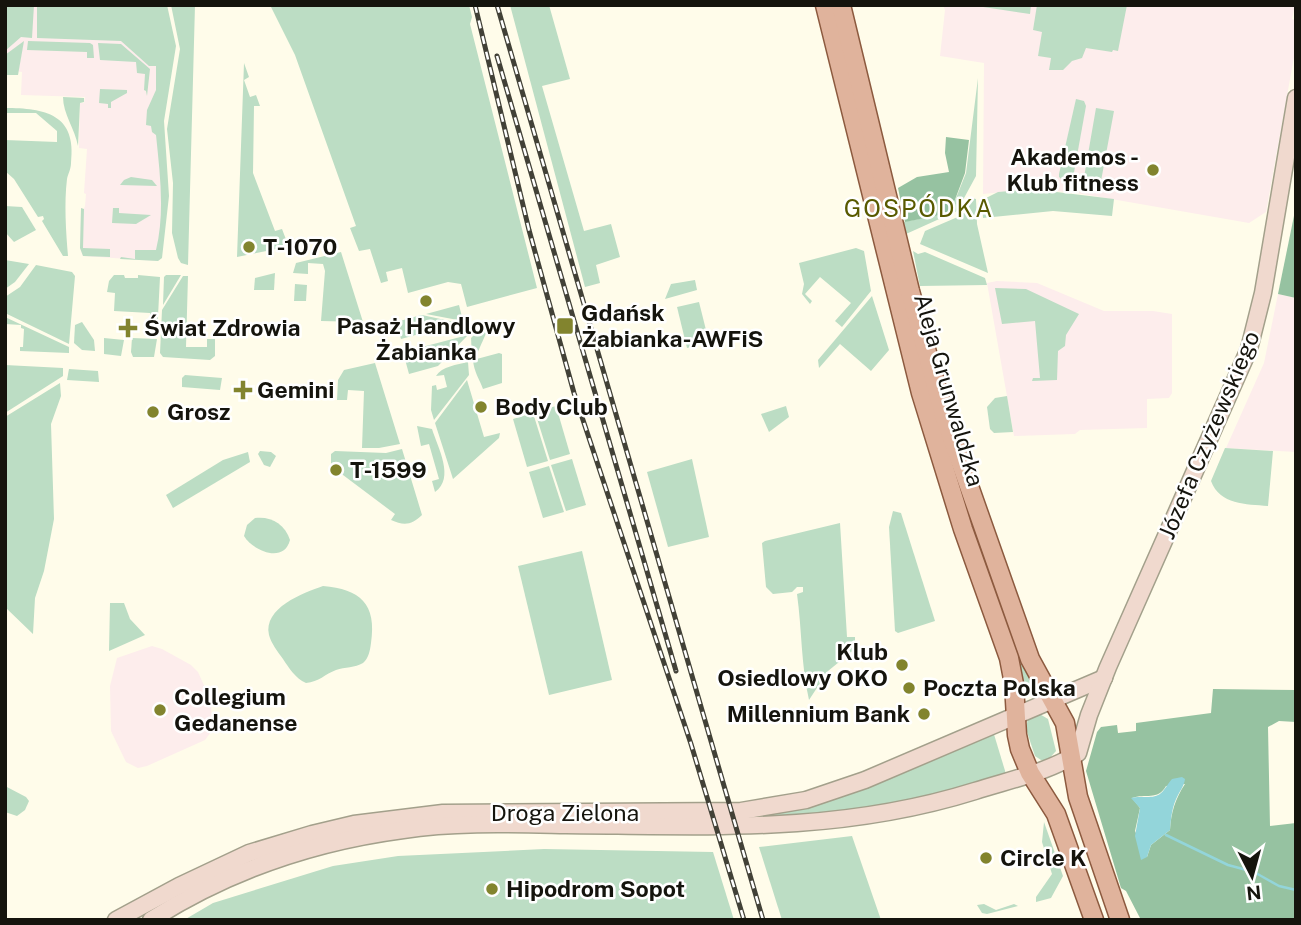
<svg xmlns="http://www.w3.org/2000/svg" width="1301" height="925" viewBox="0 0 1301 925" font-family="'Public Sans',sans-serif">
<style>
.education{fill:#fdedec}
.green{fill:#bcddc4}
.forest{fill:#96c2a1;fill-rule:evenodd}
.water{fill:#93d5da}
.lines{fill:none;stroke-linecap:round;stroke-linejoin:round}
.stream{stroke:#93d5da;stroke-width:2.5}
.secondary-casing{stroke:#a3a08b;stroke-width:19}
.primary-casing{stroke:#8c5a3f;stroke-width:21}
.secondary{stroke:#f0d9ce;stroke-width:16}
.primary{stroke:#e0b39c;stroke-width:18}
.rail-casing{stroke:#424137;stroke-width:5}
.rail{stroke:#fff;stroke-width:2.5;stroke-dasharray:8;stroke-linecap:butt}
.poi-dot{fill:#82842e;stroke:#fff;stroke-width:2.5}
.labels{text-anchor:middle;stroke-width:5;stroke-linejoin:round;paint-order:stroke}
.poi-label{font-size:23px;font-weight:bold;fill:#15140d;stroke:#fff;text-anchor:start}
.street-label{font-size:23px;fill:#15140d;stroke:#fff}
.neighbourhood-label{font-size:24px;letter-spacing:2px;fill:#595a00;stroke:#fff}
</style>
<rect width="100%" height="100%" fill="#fffcea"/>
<g class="education">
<path d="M5,5h152v98l11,89 -10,69 -75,-5 -3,-8 1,-40 3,1 1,-3 1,-12 -2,-1 3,-44 -8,-1 1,-45h4l1,-6 -64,-2 1,-23 -17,-2z"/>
<path d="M943,5h352l-3,14 4,1v26l-30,166 -17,11 -172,-30 -45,-4 -49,5 1,-131 -44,-7 5,-46z"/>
<path d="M997,281l40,2 67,28h49l19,3v79l-3,5 -22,1v29l-67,2 -5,4 -61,2 -27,-153z"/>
<path d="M1278,294l18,4v154l-70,-4 38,-85z"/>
<path d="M152,646l10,3 29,16 7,7 13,29 1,27 -1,4 -6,8 -58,26 -9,2 -12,-6 -15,-31 -1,-45 7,-28z"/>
</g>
<g class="green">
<path d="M5,5h29l-2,33 -11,-1 -16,14z"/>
<path d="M37,5h130l9,41 -12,75 5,75 -7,62 -4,3 -38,-2 1,-2 14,2v-9h21c9,-37 4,-76 0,-115l-4,-3 -1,-6 -5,-1 1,-15 9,-20v-24h-7l-28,-25 -84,-3z"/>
<path d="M171,5h24l-7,260 -7,-2 -3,-5 -6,-25 1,-50 -6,-54 13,-80z"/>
<path d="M270,5h199l3,12 -2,7 67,264 -70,19 -6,-23 -13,-2 -40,11 -6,-25 -16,4 2,9 -7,2 -11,-34 -11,2 -9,-23 6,-2 -61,-171z"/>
<path d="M510,5h39l21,74 -28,7 42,145 27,-7 9,33 -24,8 4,18 -15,4z"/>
<path d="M970,5h61l-1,9z"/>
<path d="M1037,5h90l-9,46 -5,-1 -1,2 -26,-4 -4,10 -10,3 -9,9h-14l2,-12 -13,-2 4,-24 -9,-2z"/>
<path d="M24,41l-6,34h-13v-20z"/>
<path d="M28,41l62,2 3,2 1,13h-7v-6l-60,-2z"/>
<path d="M98,43l23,1 29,25 -3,27 -1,-5 -2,-1 1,-16 -8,-1 -1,-11 -36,-2z"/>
<path d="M244,63l5,14 -5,3 6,17 6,-2 4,11h-6l-1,67 22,58 7,-2 5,13 -1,5 -49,10z"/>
<path d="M978,78l-2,98 -19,35 -51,23 -3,-12 47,-9 16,-40z"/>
<path d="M100,89l27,1v3l-16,9v6h-3v-4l-9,-1z"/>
<path d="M63,97l21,1v4l-4,1 -2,43c-3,-17 -15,-32 -15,-49z"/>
<path d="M1076,99l8,2 2,5 -13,72 -3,4h-5l-6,-5v-3z"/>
<path d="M5,108c40,0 72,6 66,55 0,6 -3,11 -4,16 -3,24 -1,53 1,77h-5l-21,-35 2,-2 -1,-3 -5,1 -24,-38 -9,-8v-31l52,2v-11l-21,-18h-31z"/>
<path d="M1096,108l18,3 -13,70 25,7 -1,3 -42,-8z"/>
<path d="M131,177l21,3 5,6 -37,-1 4,-5z"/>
<path d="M1032,189l82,10 -2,17 -59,-5 -70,7 -1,-18 16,-8z"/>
<path d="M971,198l5,1 1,25 11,49 -68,-29 5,-13 35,-15z"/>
<path d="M5,206l17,1 14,23 -22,12 -9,-10z"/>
<path d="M81,208l3,1 -1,39 27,1v8l-27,-1 -3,-8z"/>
<path d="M113,208h6v5l32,2 -15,9 -24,-1z"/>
<path d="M856,248l8,3 7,40 -29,36 -7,-6 16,-18 -31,-26 -15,17 7,7 -2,3 -8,-10 2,-10 -5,-21z"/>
<path d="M913,251l5,3 7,-2 60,26 2,7 -67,1z"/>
<path d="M341,252l22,70 -42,-1 4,-50 -2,-7 -15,-1v11l-15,-1 3,-10z"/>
<path d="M896,256l140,426 -12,5 -11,-52 -27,-65 -43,-122z"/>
<path d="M5,260l24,4 -14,18 -10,7z"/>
<path d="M36,265l36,7 3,4 -6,68 -64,-31v-16l15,-10z"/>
<path d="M275,273l-1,17h-20l1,-12z"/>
<path d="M114,275h10l1,3h13v-3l22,2 -3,59h-7l2,-12 -2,-1v-10l-36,-2 1,-18 -8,-1 2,-11z"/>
<path d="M166,275h15l-18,30 1,-28z"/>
<path d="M183,276h5l-2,71h21v-8h8v17l-5,4 -47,-3 -3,-4 2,-43z"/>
<path d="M695,280l2,10 -32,9 6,-15z"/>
<path d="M295,284l12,1 -1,16h-12z"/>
<path d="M995,288l31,1 53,25 -13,21 -1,11 -7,5 -1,29 -25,1 1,-3h7l-5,-57 -33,3z"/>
<path d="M872,296l17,54 -18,21 -31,-27 -21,24 -1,-8z"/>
<path d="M699,302l10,40 -22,6 -10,-41z"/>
<path d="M459,305l4,16 -37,-7z"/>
<path d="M421,315h1l37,8 -58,16 -2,-7 1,-11z"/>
<path d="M5,317l64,30v6l-49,-2v-4h3l1,-18 -3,-1v-3l-16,-1z"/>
<path d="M82,322l12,18 1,11 -13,-1 -8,-7 1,-18z"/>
<path d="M488,329l-12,27h-4l-1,-18 5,-5z"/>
<path d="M468,335l-30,31 -29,8 -6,-22z"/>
<path d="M104,338l20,2 -3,16 -17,-2z"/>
<path d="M132,338l25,1 -3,18h-21l-2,-5z"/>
<path d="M499,353l3,1v29l-19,6c-4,-11 -9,-17 -10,-29z"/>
<path d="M468,362l1,13 -35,45 -3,-10 1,-24 4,-1 1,5 10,-3 -3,-12 -8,1c6,-10 21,-11 32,-14z"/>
<path d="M375,363l25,81 -21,4h-17l2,-57 -16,-1 -1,10h-10l1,-20 6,-10z"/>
<path d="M5,365l58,3v8l-58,37z"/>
<path d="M69,369l29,2 1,11 -32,-2z"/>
<path d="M185,375l37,3 -2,12 -38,-3v-9z"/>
<path d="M467,380l17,57 16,-4 -1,5 -46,41 -18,-56z"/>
<path d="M60,383l1,13 -10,28 3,95 -10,52 -9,27 -2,36 -28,-27v-190z"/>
<path d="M1007,396l6,36 -19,1 -4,-4 -3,-22 8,-9z"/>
<path d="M556,406l14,48 -20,6 -15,-48z"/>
<path d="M786,406l3,11 -20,15 -8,-18z"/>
<path d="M533,413l15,48 -21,6 -14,-48z"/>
<path d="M417,426l15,3c6,19 23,49 3,63l-3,-11 7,-2 -10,-35 -8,2z"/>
<path d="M1225,448l48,3 -5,55c-22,-2 -48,-1 -57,-25z"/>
<path d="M402,449l20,66c-10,10 -18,11 -31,5l4,-6 -56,-42 1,-3 -5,-4 -4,1v-12l4,-3 51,2z"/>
<path d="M260,451l11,1 5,4 -6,11 -6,-2 -6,-11z"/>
<path d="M248,452l2,10 -77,46 -7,-13 57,-35z"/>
<path d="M572,459l14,46 -20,6 -15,-46z"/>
<path d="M692,459l17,78 -41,10 -21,-75z"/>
<path d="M549,466l15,46 -21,6 -14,-46z"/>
<path d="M893,511l8,2 34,108 -37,12 -3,-2 -6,-104z"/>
<path d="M255,518c16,-2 30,6 35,22 -6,24 -37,11 -46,-4l3,-11z"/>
<path d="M840,523l7,114h8v12l-27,22 -19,29c-8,-35 -7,-70 -12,-106l6,-2v-5h-6l-5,5 -19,2 -7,-7 -4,-44 3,-2z"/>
<path d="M582,551l30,129 -63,15 -31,-129z"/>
<path d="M323,586c37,3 54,18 48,57 -1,7 -2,15 -8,20 -8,5 -18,4 -27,7 -11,4 -17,12 -30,13 -11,-5 -17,-15 -23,-24 -5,-7 -12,-16 -14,-24 -6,-27 34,-42 54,-49z"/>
<path d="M110,603h14l6,16 15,16 -36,16z"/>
<path d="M1038,713l10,6 8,32 -9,10 -6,-1 -6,-4 -9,-27 2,-11z"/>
<path d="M993,731l13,43 -109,31 -128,14 -25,-2z"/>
<path d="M5,786l21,11 3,4 -4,9 -8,6 -12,-4z"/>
<path d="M1044,822l19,54 -12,22 -15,4v-5l16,-23 -10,-32z"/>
<path d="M852,836l29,84h-99l-23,-73z"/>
<path d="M544,849l169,3 21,68h-550l29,-17 120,-37 65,-10z"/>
<path d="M984,904l12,6 18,-6 4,2 -31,8 -5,-1 -5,-8z"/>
</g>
<g class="forest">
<path d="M946,137l23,3 -4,33 -15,40 -45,9 -7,-34 19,-11 32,-5 -4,-19z"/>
<path d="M1296,206v92l-18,-4z"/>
<path d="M1213,689l83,1v32l-17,-1 -11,6 2,99 26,-3v97h-155l-15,-29 -5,-3 -35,-117 11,-39 4,-5 16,-2 1,8 18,-2v-8l75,-10zM1185,784c-10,15 -14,29 -15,46l-19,15 -4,12 -12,-26 5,-23 -8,-10c13,-5 26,3 34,-12z"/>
</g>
<path class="water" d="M1182,777l3,2c-1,7 -4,10 -7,16 -6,11 -7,23 -8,35l-19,15 -4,12 -6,3 -6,-24 5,-28 -9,-10c9,-3 23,2 30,-5 4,-3 7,-10 11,-14z"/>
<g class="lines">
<path class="stream" d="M1166,835l62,30 26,7 25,14 17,4"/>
<g class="secondary-casing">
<g id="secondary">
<path d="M116,920l63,-34 70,-33 63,-19 42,-10 89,-11 298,-2 65,-11 59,-20 239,-102"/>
<path d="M151,920c77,-49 161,-78 252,-90 53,-8 109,-6 163,-5 141,1 272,9 409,-34 34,-11 74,-19 103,-38l11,-38 19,-48 141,-318 14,-56 33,-195"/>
</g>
</g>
<g class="primary-casing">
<g id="primary">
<path d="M825,5l96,388 42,136 46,129 5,26 3,51 3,14 10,24 26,41 38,106"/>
<path d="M841,5l69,286 35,127 85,241 35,64 13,74 42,123"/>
</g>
</g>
<use href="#secondary" class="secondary"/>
<use href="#primary" class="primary"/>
<g class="rail-casing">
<g id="rail">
<path d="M475,5l54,225 45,163 117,351 53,176"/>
<path d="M497,5l266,915"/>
<path d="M497,56l179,615"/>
</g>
</g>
<use href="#rail" class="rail"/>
</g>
<g class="poi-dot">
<circle cx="1153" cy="170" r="7"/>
<circle cx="249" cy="247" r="7"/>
<circle cx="426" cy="301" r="7"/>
<rect x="556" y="317" width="18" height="18" rx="3.5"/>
<path d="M124.5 317.5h7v7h7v7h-7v7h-7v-7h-7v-7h7z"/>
<path d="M239.5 379.5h7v7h7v7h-7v7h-7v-7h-7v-7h7z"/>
<circle cx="481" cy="407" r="7"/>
<circle cx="153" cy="412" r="7"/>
<circle cx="336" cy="470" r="7"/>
<circle cx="902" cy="665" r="7"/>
<circle cx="909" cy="688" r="7"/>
<circle cx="160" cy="710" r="7"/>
<circle cx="924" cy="714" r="7"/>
<circle cx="986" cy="858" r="7"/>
<circle cx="492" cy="889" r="7"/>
</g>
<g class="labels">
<g class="poi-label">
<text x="1139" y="165" text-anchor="end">Akademos -<tspan x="1139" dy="26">Klub fitness</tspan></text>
<text x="263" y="255">T-1070</text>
<text x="581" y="321">Gdańsk<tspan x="581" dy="26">Żabianka-AWFiS</tspan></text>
<text x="426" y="334" text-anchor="middle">Pasaż Handlowy<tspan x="426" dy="26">Żabianka</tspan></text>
<text x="144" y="336">Świat Zdrowia</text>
<text x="257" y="398">Gemini</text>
<text x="495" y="415">Body Club</text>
<text x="167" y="420">Grosz</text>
<text x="350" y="478">T-1599</text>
<text x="888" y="660" text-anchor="end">Klub<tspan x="888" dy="26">Osiedlowy OKO</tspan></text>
<text x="923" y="696">Poczta Polska</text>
<text x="174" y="705">Collegium<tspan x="174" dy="26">Gedanense</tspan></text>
<text x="910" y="722" text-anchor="end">Millennium Bank</text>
<text x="1000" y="866">Circle K</text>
<text x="506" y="897">Hipodrom Sopot</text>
</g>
<g class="street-label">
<text transform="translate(949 390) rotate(74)" y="8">Aleja Grunwaldzka</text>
<text transform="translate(1209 435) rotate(-67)" y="8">Józefa Czyżewskiego</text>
<text x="565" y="821">Droga Zielona</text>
</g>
<g class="neighbourhood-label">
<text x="919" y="217">GOSPÓDKA</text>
</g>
</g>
<rect width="1301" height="925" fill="none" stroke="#15140d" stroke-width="14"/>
<g transform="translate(1252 876) rotate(174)" stroke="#ffffff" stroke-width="5" paint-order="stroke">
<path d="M0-5L12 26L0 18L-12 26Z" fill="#15140d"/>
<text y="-10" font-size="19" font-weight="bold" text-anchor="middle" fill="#15140d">N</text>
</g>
</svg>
